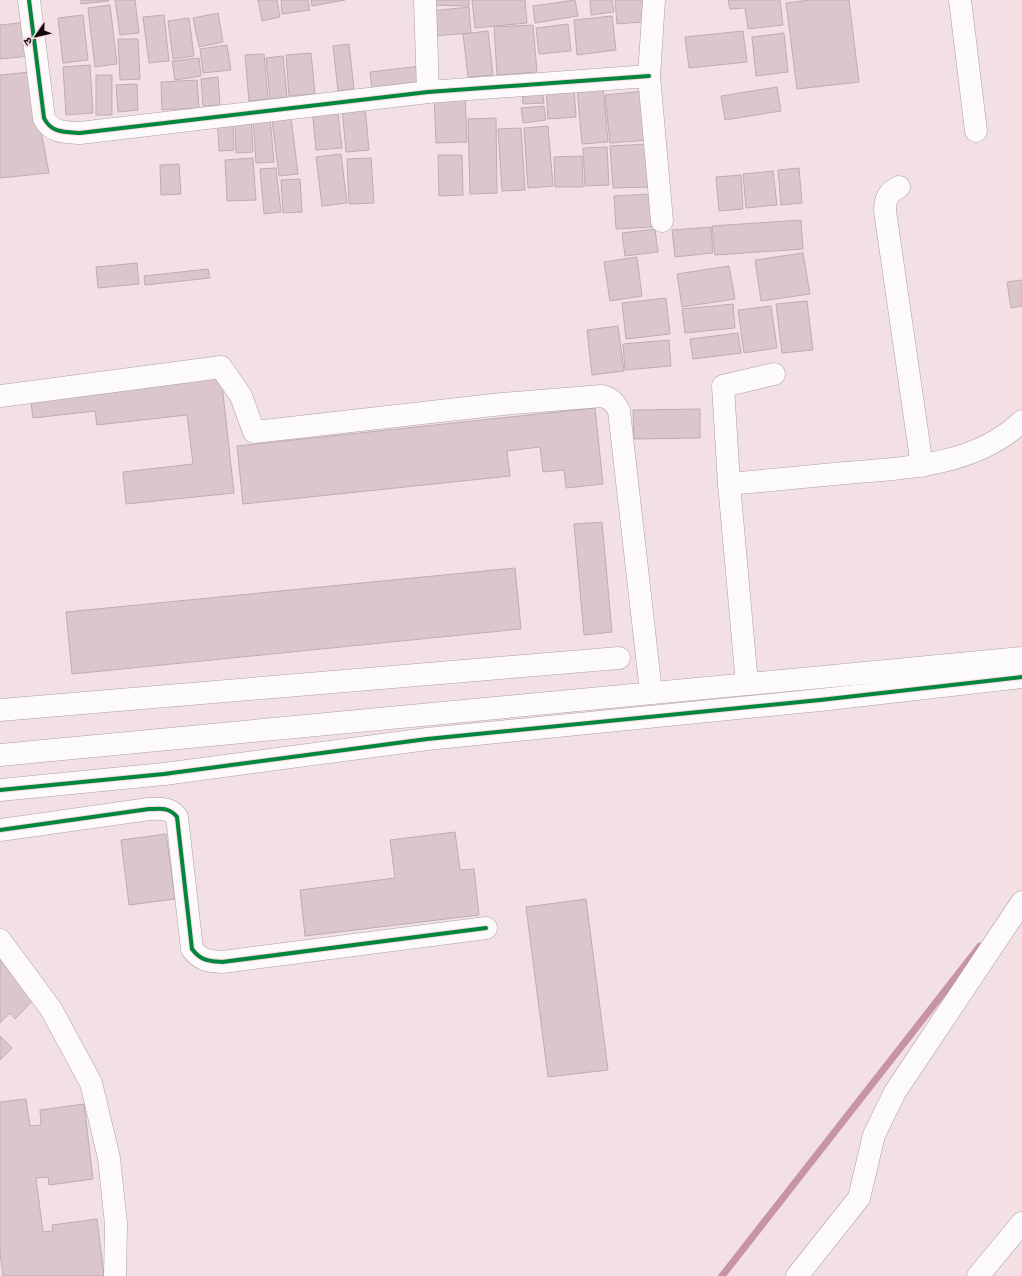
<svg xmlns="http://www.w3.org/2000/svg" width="1022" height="1276" viewBox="0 0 1022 1276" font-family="Merriweather,'Noto Sans Devanagari',serif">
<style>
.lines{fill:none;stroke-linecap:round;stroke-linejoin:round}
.stream{stroke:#c694a3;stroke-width:7}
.building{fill:#dac6cb;stroke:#bdadb2}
.minor-casing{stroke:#ad9fa2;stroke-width:23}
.minor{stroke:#fdfafb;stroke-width:22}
.cycleway-casing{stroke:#fbd8e1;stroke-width:6}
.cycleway{stroke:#00873e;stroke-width:4}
</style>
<rect width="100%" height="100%" fill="#f3e0e5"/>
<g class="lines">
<path class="stream" d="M722,1276l258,-330"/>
</g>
<g class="building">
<path d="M81,0h28v1l-28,3z"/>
<path d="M115,0h20l4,33 -19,2z"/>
<path d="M258,0h19l3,17 -18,4z"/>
<path d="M281,0h27l2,10 -28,4z"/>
<path d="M311,0h34l-33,6z"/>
<path d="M428,0h41v6l-41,-1z"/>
<path d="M472,0h53l2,23 -52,5z"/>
<path d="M575,0l3,16 -43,7 -2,-17z"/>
<path d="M590,0h22l2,12 -23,3z"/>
<path d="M615,0h35l2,21 -35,3z"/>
<path d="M728,0h52l3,25 -35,4 -3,-21 -15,1z"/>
<path d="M809,0h40l10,82 -62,7 -11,-86z"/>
<path d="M110,5l7,59 -22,3 -7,-59z"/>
<path d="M469,7l2,26 -37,3 -3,-25z"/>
<path d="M218,13l5,29 -24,5 -6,-29z"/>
<path d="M83,15l5,45 -25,3 -5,-45z"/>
<path d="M164,15l5,46 -20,2 -6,-46z"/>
<path d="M612,16l4,34 -39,5 -3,-35z"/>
<path d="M189,18l5,38 -21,3 -5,-38z"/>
<path d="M28,22l3,34 -31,3v-34z"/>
<path d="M568,24l3,27 -32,3 -3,-26z"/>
<path d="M533,25l4,47 -40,3 -3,-48z"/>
<path d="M488,31l5,44 -25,2 -5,-43z"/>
<path d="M743,31l4,31 -58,6 -4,-31z"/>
<path d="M784,33l4,39 -32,4 -4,-39z"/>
<path d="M118,39h20l2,40 -20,1z"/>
<path d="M349,44l5,45 -16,2 -5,-45z"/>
<path d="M227,45l4,25 -28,3 -3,-24z"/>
<path d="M311,53l4,41 -26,2 -3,-41z"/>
<path d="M264,54l4,45 -19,2 -4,-46z"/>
<path d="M283,56l4,41 -17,2 -4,-41z"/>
<path d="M199,58l2,18 -26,4 -3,-19z"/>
<path d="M90,65l3,48 -27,2 -3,-48z"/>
<path d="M421,66l2,15 -51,7 -2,-16z"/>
<path d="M30,72l19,101 -49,5v-103z"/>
<rect x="96" y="75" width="16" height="40"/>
<path d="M218,77l2,28 -17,1 -2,-27z"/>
<path d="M197,80l2,28 -37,2 -1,-28z"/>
<path d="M137,84l1,26 -20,2 -2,-27z"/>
<path d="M574,87l2,30 -28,2 -2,-30z"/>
<path d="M603,87l5,55 -26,2 -5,-55z"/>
<path d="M777,87l4,24 -56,9 -4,-24z"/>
<path d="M542,89l2,14 -21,1 -1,-13z"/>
<path d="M645,91l5,49 -40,3 -5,-48z"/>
<path d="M465,93l2,49 -31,1 -2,-49z"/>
<path d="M337,105l5,43 -26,2 -4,-42z"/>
<path d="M365,106l4,44 -23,2 -4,-44z"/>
<path d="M544,106l2,14 -23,3 -2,-15z"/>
<path d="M251,116l2,36 -17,1 -1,-36z"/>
<path d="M217,117h16l1,33 -15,1z"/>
<path d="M291,117l7,57 -19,2 -7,-56z"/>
<path d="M270,118l4,44 -18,1 -3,-44z"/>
<path d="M496,118l1,75 -27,1 -2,-75z"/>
<path d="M548,126l5,60 -25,2 -4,-60z"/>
<path d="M521,128l4,62 -23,1 -4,-62z"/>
<path d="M649,144l2,43 -38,1 -3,-42z"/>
<path d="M607,147l2,38 -24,1 -2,-38z"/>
<path d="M341,154l6,49 -25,3 -6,-49z"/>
<path d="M438,155h24l1,40 -24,1z"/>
<path d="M582,156l1,31h-28l-1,-30z"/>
<path d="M253,158l3,42 -29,1 -2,-41z"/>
<path d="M371,158l3,45 -25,1 -2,-45z"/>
<path d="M179,164l2,30 -20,1 -1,-30z"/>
<path d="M276,168l5,44 -17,2 -4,-45z"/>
<path d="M799,168l3,35 -21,2 -3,-35z"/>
<path d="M773,171l4,34 -31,3 -3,-34z"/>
<path d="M741,175l2,34 -24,2 -3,-34z"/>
<path d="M300,179l2,33 -19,1 -2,-33z"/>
<path d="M650,194l2,33 -36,2 -2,-33z"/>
<path d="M801,220l2,29 -88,6 -3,-29z"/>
<path d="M711,227l2,26 -38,4 -3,-27z"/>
<path d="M655,229l3,23 -33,4 -3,-23z"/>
<path d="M803,253l7,41 -49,7 -6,-41z"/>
<path d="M637,257l5,39 -32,5 -6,-39z"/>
<path d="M137,263l2,21 -41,4 -2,-21z"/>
<path d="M729,266l6,33 -53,8 -5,-33z"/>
<path d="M208,269l2,9 -65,7 -1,-9z"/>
<path d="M1022,280v26l-11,2 -4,-26z"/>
<path d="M666,298l4,36 -44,5 -4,-36z"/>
<path d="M807,301l6,49 -31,3 -6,-49z"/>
<path d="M733,304l2,24 -50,5 -3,-24z"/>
<path d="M771,306l6,42 -33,5 -6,-43z"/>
<path d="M618,326l6,45 -32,4 -5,-45z"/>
<path d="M738,333l3,20 -48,6 -3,-20z"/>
<path d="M669,340l2,26 -46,4 -2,-26z"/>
<path d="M221,375l13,118 -108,11 -3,-32 70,-8 -6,-49 -90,10 -2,-14 -62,7 -3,-23z"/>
<path d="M595,408l8,76 -37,4 -2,-18 -21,2 -3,-25 -33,4 3,25 -267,28 -6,-58z"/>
<path d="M700,409v29l-66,1 -1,-29z"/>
<path d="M602,522l10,110 -28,3 -10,-111z"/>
<path d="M515,568l6,61 -449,45 -6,-62z"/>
<path d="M455,832l5,38 14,-1 5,46 -174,21 -5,-46 95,-12 -5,-38z"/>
<path d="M166,834l9,65 -46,6 -8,-65z"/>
<path d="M586,899l22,171 -60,7 -22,-170z"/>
<path d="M0,959l37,37 -22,23 -5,-6 -10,10z"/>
<path d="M0,1036l12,12 -12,12z"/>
<path d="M26,1099l4,27 11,-1 -1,-15 44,-6 9,75 -44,6 -1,-8 -12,1 7,54 10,-1 -1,-6 45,-6 7,57h-101l-3,-23v-151z"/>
</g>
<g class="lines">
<g class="minor-casing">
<g id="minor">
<path d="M29,0l15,118c7,15 21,14 36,15l348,-41 221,-16"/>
<path d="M425,0l3,92"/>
<path d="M654,0l-5,76 13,145"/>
<path d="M960,0l16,131"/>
<path d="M899,187c-11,6 -14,11 -14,24l37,255"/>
<path d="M0,396l221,-29 20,29 13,36 248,-28 100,-8c9,3 13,6 17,15l32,281"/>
<path d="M729,484c39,-4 77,-7 116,-11 60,-5 131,-7 177,-52"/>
<path d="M747,684l-18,-200 -6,-98 51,-12"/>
<path d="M0,710l619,-52"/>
<path d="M0,755l1022,-97"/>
<path d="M0,790l164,-16 263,-35 393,-39 202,-23"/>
<path d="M0,830l149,-21c12,0 20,-2 28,8l15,132c9,12 17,12 30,13l264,-34"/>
<path d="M0,940l51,69 40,74 18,75 7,66 -1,52"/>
<path d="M797,1276l62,-78 15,-63 21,-43 127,-190"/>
<path d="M978,1276l44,-53"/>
</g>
</g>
<use href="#minor" class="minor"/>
<g class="cycleway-casing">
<g id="cycleway">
<path d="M29,0l15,118c7,15 21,14 36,15l348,-41 221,-16"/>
<path d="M0,790l164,-16 263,-35 393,-39 202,-23"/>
<path d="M0,830l149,-21c12,0 20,-2 28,8l15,132c9,12 17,12 30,13l264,-34"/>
</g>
</g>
<use href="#cycleway" class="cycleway"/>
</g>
<g transform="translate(36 36) rotate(236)" stroke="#fbd8e1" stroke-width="3" paint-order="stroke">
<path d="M0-3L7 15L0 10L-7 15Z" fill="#12080b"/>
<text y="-6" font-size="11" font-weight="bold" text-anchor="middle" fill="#12080b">उ</text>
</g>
</svg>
